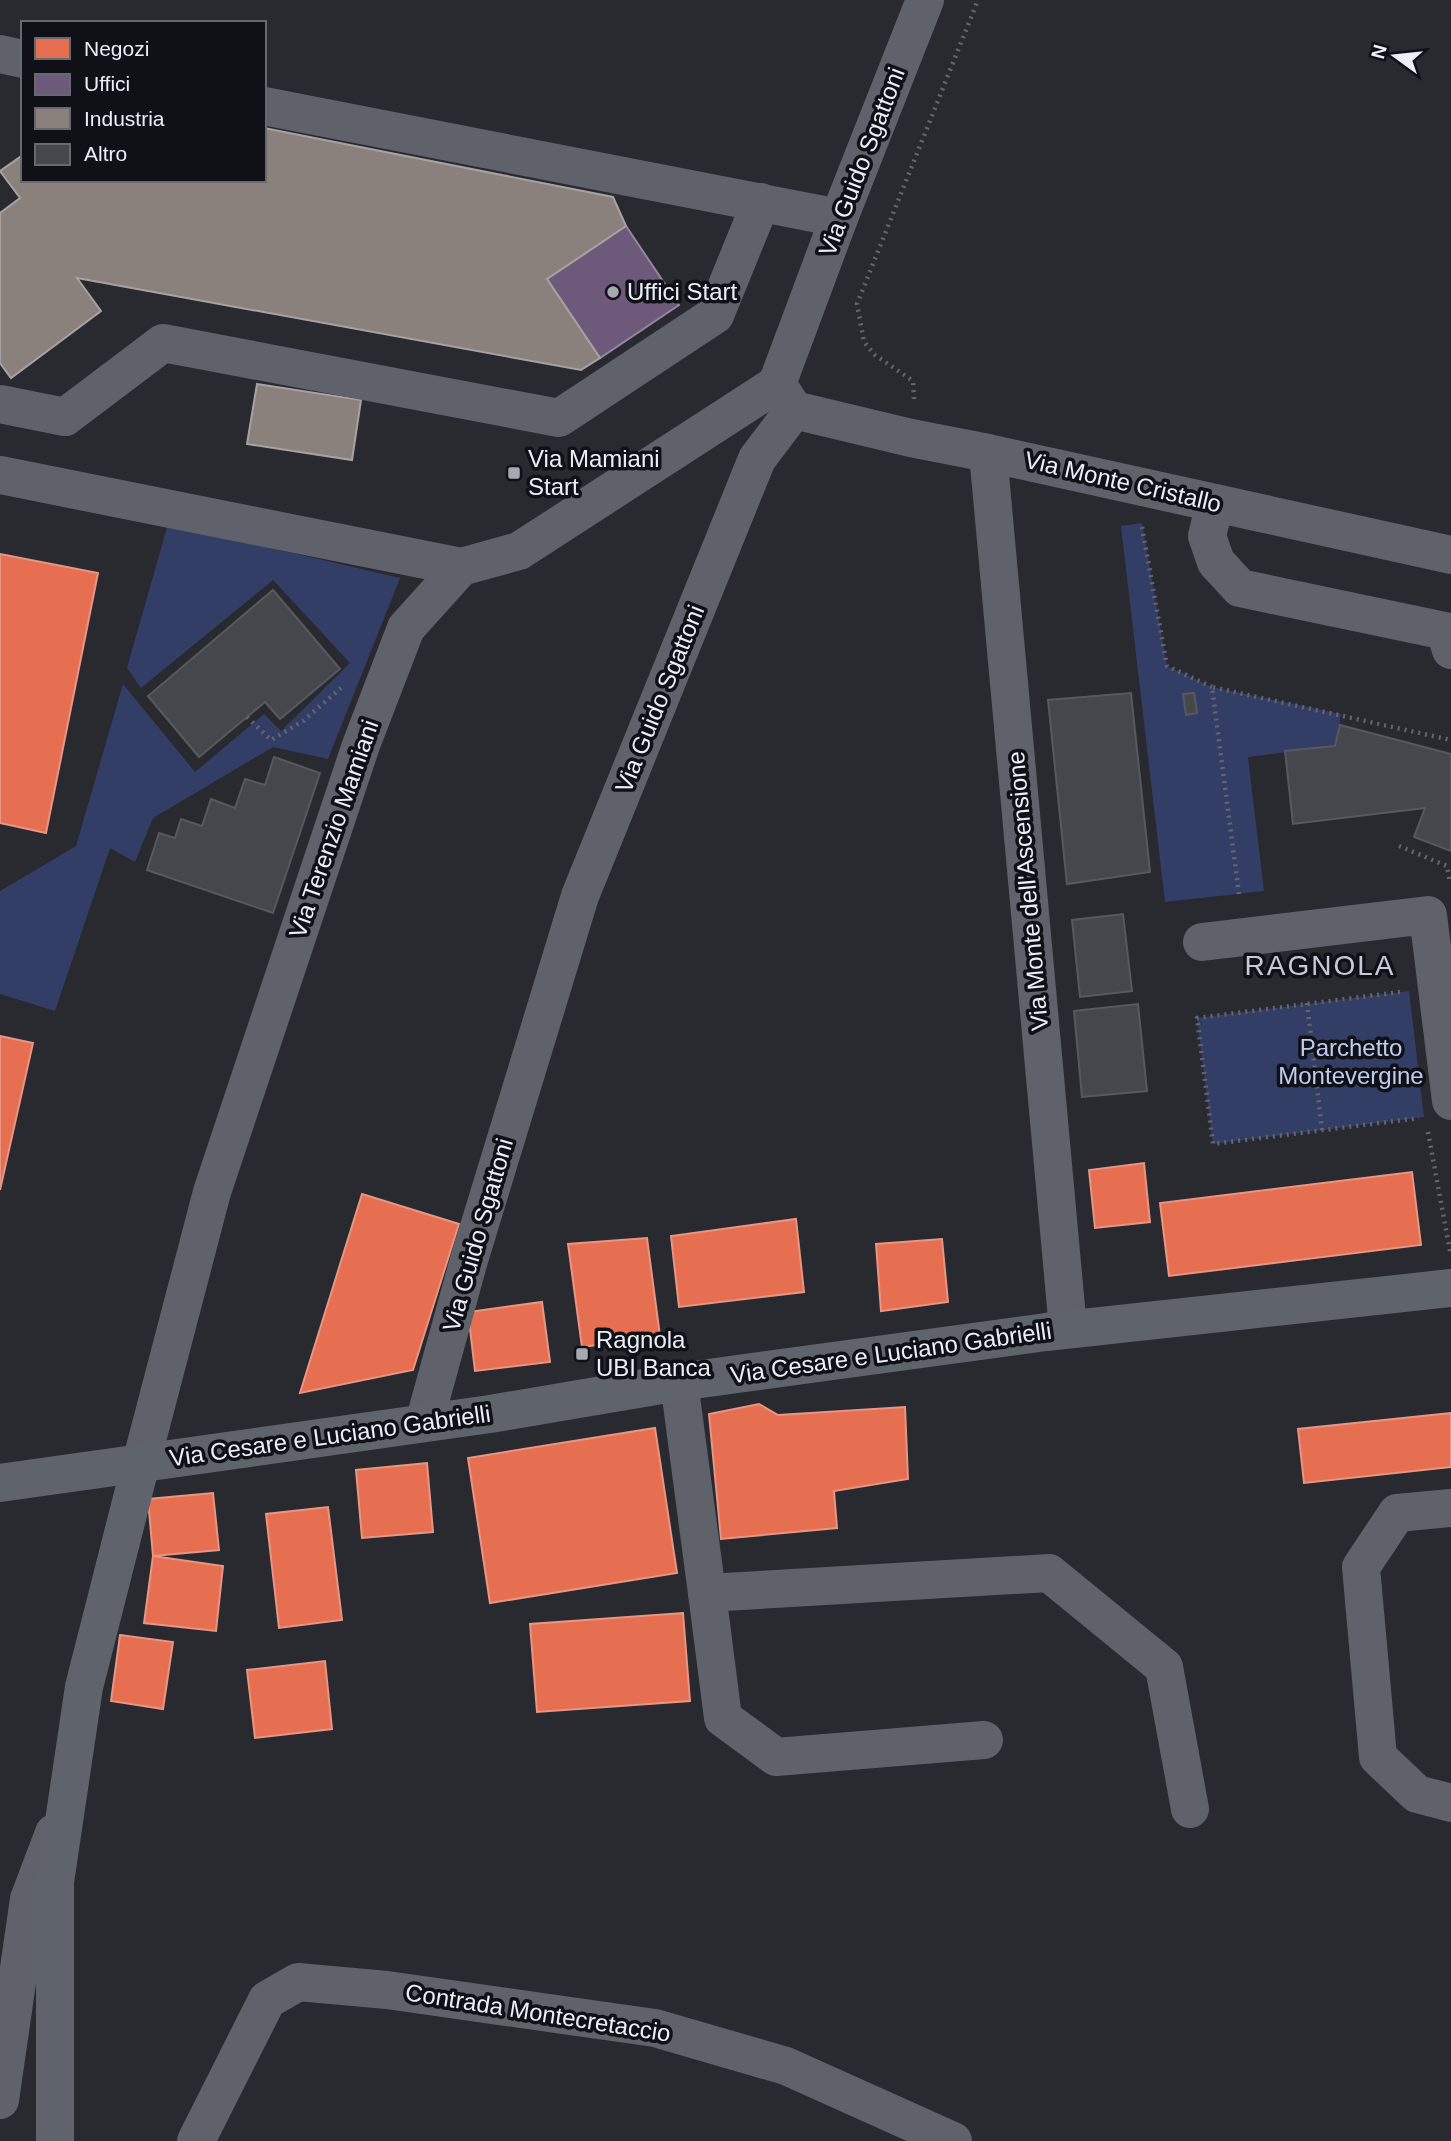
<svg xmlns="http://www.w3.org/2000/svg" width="1451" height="2141" viewBox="0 0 1451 2141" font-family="Arial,sans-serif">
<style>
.green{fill:#333e66}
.shops{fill:#e76f51;stroke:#e89583;stroke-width:2}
.offices{fill:#6d597a;stroke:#9386a0;stroke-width:2}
.industry{fill:#8a817c;stroke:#a7a2a1;stroke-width:2}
.building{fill:#45474c;stroke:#57595f;stroke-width:2}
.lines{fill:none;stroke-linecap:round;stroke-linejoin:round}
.path{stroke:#64666d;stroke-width:4.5;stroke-dasharray:2 5;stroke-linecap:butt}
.minor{stroke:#5f616b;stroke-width:38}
.major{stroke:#5f636c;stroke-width:38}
.poi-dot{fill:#a7a9b1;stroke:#0f1116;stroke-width:2.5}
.labels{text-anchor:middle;stroke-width:7;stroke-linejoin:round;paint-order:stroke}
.street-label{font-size:24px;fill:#ebeef7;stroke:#0f1116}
.poi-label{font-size:24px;fill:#ebeef7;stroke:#0f1116;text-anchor:start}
.park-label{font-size:24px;fill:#c0cbef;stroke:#0f1116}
.quarter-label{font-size:28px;letter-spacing:2px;fill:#c5cadb;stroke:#0f1116}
</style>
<rect width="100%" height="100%" fill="#282a30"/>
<g class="green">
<path d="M1142,523l25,143 45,21 129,27 -6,32 -87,11 16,134 -99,11 -44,-376z"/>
<path d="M168,524l232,54 -72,181 -55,-12 -120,71 -18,44 -25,-14 -55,163 -55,-17v-103l76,-45 47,-162 72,88 69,-58 17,17 69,-68 -77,-83 -132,108 -14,-20z"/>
<path d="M1409,991l15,126 -211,27 -16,-126z"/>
</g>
<g class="shops">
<path d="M0,554l98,19 -52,260 -46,-10z"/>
<path d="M0,1036l33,7 -33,147z"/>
<path d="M1144,1163l6,59 -55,6 -6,-58z"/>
<path d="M1412,1172l9,73 -252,31 -9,-73z"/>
<path d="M362,1194l97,30 -46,146 -113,23z"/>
<path d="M796,1219l8,73 -125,15 -8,-71z"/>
<path d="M647,1238l13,98 -78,11 -14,-103z"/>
<path d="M942,1239l6,63 -67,9 -5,-67z"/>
<path d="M542,1302l8,60 -75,9 -7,-59z"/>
<path d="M759,1404l19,11 127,-8 3,72 -74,12 3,37 -116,11 -12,-125z"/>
<path d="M1451,1413v54l-147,16 -6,-54z"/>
<path d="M655,1428l22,145 -187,30 -22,-145z"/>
<path d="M427,1463l6,69 -71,6 -6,-68z"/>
<path d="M213,1493l6,57 -66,6 -5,-57z"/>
<path d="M328,1507l14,113 -63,8 -13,-114z"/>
<path d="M153,1556l70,10 -7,65 -72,-8z"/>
<path d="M683,1613l7,88 -153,11 -7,-88z"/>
<path d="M120,1635l53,7 -10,67 -52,-8z"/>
<path d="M325,1661l7,68 -77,9 -8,-68z"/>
</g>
<path class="offices" d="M626,226l53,79 -79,53 -53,-79z"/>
<g class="industry">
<path d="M264,128l349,69 13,29 -79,53 53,79 -19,12 -504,-92 24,33 -90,67 -11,-15v-150l20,-15 -20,-27 23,-16v25h241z"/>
<path d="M257,384l104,16 -9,60 -105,-16z"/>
</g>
<g class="building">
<path d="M273,590l67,79 -60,50 -15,-17 -66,55 -51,-61z"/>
<path d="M1131,693l19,179 -83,12 -19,-184z"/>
<path d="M1194,693l3,20 -11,2 -3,-21z"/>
<path d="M1340,725l111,29v97l-37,-14 11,-29 -132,16 -8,-73 50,-5z"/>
<path d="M274,757l46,16 -47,140 -126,-43 12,-37 16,5 6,-19 21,7 9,-27 24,9 10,-29 20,6z"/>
<path d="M1123,914l9,77 -52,6 -8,-77z"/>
<path d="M1138,1004l9,87 -65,6 -8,-86z"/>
</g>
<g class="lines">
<g class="path">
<path d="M914,399l-1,-18 -38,-26 -11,-13 -7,-38 121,-304"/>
<path d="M1142,527l25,139 45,21"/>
<path d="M247,717l24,23 32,-19 38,-33"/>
<path d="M1399,846l48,20 3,17"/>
<path d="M1239,894l-27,-207 239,53"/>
<path d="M1400,992l-203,26 16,126 206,-26"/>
<path d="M1307,1003l15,127"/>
<path d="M1428,1132l22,119"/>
</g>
<g class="minor">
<path d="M0,54l23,5"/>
<path d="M264,106l575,112"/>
<path d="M777,384l62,-166 86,-218"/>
<path d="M0,404l65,13 98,-74 396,75 156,-103 46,-113"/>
<path d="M794,410l117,28 77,15 463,102"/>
<path d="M988,453l80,876"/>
<path d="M0,475l461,92"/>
<path d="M1215,503l-8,33 9,26 24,26 205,43 6,19"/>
<path d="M1202,942l226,-27 23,186"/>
<path d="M679,1382l28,211 342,-20 115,94 26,142"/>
<path d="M424,1423l45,-163 111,-364 177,-437 37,-49 -17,-26"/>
<path d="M141,1463l71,-271 149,-447 45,-117 55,-61 58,-16 258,-167"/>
<path d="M1451,1508l-54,5 -36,54 17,190 39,37 34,9"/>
<path d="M707,1593l16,125 53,39 208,-17"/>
<path d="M0,2100l29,-201 25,-66"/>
<path d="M196,2141l71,-141 31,-18 89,8 268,38 131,38 167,75"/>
</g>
<g class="major">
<path d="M0,1483l490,-69 189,-32 367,-50 405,-44"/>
<path d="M55,2141v-259l29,-195 57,-224"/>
</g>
</g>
<g class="poi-dot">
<circle cx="613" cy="292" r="7"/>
<rect x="507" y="466" width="14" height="14" rx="3.5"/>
<rect x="575" y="1347" width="14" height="14" rx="3.5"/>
</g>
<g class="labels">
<g class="street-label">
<text transform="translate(862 162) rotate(-69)" y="8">Via Guido Sgattoni</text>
<text transform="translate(1123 482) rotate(13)" y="8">Via Monte Cristallo</text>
<text transform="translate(660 699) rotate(-68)" y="8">Via Guido Sgattoni</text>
<text transform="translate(334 829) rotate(-71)" y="8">Via Terenzio Mamiani</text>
<text transform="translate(1028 891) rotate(-95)" y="8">Via Monte dell'Ascensione</text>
<text transform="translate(478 1235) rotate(-74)" y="8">Via Guido Sgattoni</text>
<text transform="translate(891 1353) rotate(-8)" y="8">Via Cesare e Luciano Gabrielli</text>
<text transform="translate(330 1436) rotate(-8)" y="8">Via Cesare e Luciano Gabrielli</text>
<text transform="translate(538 2013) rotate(9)" y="8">Contrada Montecretaccio</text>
</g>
<g class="poi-label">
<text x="627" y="300">Uffici Start</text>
<text x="528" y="467">Via Mamiani<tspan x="528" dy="28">Start</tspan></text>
<text x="596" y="1348">Ragnola<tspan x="596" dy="28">UBI Banca</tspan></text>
</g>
<g class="park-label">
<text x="1351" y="1056">Parchetto<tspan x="1351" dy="28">Montevergine</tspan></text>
</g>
<g class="quarter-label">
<text x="1320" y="975">RAGNOLA</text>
</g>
</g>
<rect x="21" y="21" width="245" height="161" fill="#0f1116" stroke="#676970" stroke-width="2"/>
<rect x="35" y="38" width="35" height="21" fill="#e76f51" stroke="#676970" stroke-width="2"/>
<text x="84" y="56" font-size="21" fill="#ebeef7">Negozi</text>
<rect x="35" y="74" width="35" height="21" fill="#6d597a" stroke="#676970" stroke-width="2"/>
<text x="84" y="91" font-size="21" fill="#ebeef7">Uffici</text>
<rect x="35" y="108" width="35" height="21" fill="#8a817c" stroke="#676970" stroke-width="2"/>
<text x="84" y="126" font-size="21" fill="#ebeef7">Industria</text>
<rect x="35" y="144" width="35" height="21" fill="#45474c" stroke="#676970" stroke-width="2"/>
<text x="84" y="161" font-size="21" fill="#ebeef7">Altro</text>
<g transform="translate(1395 56) rotate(285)" stroke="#0f1116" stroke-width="5" paint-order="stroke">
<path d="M0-5L12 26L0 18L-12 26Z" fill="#ebeef7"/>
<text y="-10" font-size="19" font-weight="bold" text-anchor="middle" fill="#ebeef7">N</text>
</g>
</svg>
